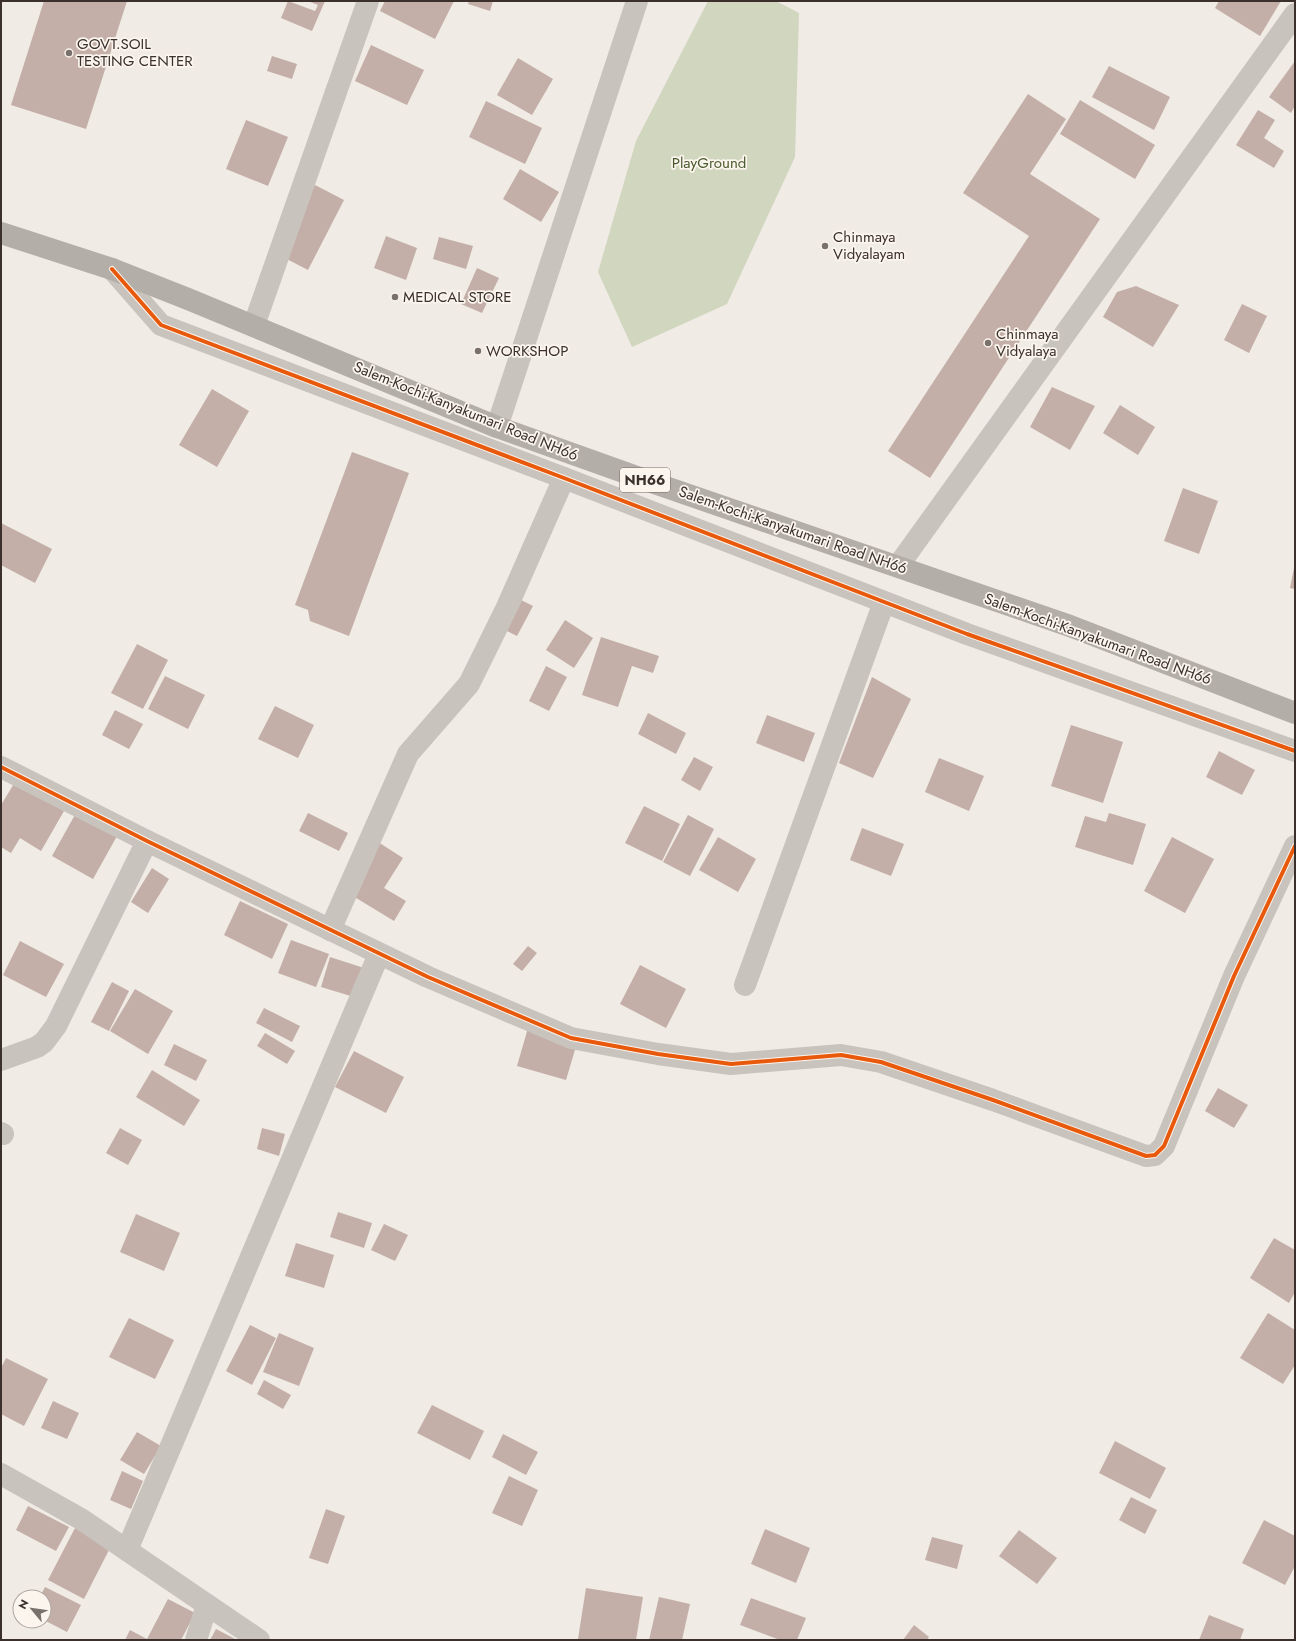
<svg xmlns="http://www.w3.org/2000/svg" width="1296" height="1641" viewBox="0 0 1296 1641" font-family="Jost,sans-serif">
<style>
.green{fill:#d1d6bf}
.building{fill:#c3afa7}
.lines{fill:none;stroke-linecap:round;stroke-linejoin:round}
.minor{stroke:#c9c3be;stroke-width:22}
.trunk{stroke:#b4aea8;stroke-width:22}
.cycleway-casing{stroke:#fbf5ee;stroke-width:6}
.cycleway{stroke:#e8590c;stroke-width:4}
.poi-dot{fill:#7a716c;stroke:#fbf5ee;stroke-width:1.5}
.labels{text-anchor:middle;stroke-width:3.5;stroke-linejoin:round;paint-order:stroke}
.shield{fill:#fbf5ee;stroke:#756b66;stroke-width:1}
.shield-label{font-size:14px;font-weight:bold;fill:#3b302b}
.poi-label{font-size:15px;fill:#3b302b;stroke:#fbf5ee;text-anchor:start}
.park-label{font-size:15px;fill:#4a5a2e;stroke:#fbf5ee}
.street-label{font-size:15px;fill:#3b302b;stroke:#fbf5ee}
</style>
<rect width="100%" height="100%" fill="#f0ebe5"/>
<path class="green" d="M708,1h68l23,12 -4,144 -68,147 -95,43 -34,-75 38,-131z"/>
<g class="building">
<path d="M44,1h83l-41,128 -75,-24z"/>
<path d="M288,1l27,10 3,-6 -10,-4h17l-13,30 -31,-13z"/>
<path d="M385,1h69l-19,38 -55,-28z"/>
<path d="M469,1h24l-3,10 -22,-7z"/>
<path d="M1219,1h62l-21,35 -45,-28z"/>
<path d="M371,45l53,25 -17,35 -52,-24z"/>
<path d="M272,56l25,8 -5,15 -25,-8z"/>
<path d="M518,58l35,21 -21,36 -35,-20z"/>
<path d="M1295,61v45l-4,7 -22,-16z"/>
<path d="M1109,66l61,31 -16,33 -62,-33z"/>
<path d="M1028,94l38,25 -36,55 70,45 -170,259 -42,-27 141,-215 -66,-43z"/>
<path d="M1080,100l75,45 -20,34 -75,-45z"/>
<path d="M486,101l56,27 -17,36 -56,-27z"/>
<path d="M1258,110l17,10 -11,18 20,13 -10,17 -38,-23z"/>
<path d="M246,120l42,17 -20,49 -42,-17z"/>
<path d="M520,169l39,23 -18,30 -38,-23z"/>
<path d="M315,185l29,15 -36,70 -29,-15z"/>
<path d="M386,236l31,12 -11,32 -32,-12z"/>
<path d="M439,237l34,9 -7,23 -33,-10z"/>
<path d="M477,268l22,10 -17,35 -21,-9z"/>
<path d="M1136,286l43,19 -26,42 -50,-30 14,-25z"/>
<path d="M1242,304l25,12 -18,37 -25,-13z"/>
<path d="M1052,387l43,19 -25,44 -40,-23z"/>
<path d="M212,389l37,22 -32,56 -38,-22z"/>
<path d="M1120,405l35,22 -17,28 -35,-22z"/>
<path d="M352,452l57,21 -60,163 -39,-15 -2,-11 -13,-5z"/>
<path d="M1183,488l35,13 -19,53 -35,-13z"/>
<path d="M1,523l51,26 -17,34 -34,-18z"/>
<path d="M1294,568h1v21l-5,-1z"/>
<path d="M513,596l20,10 -16,30 -20,-10z"/>
<path d="M565,620l28,18 -19,30 -28,-18z"/>
<path d="M601,637l58,19 -6,17 -21,-7 -14,41 -36,-12z"/>
<path d="M137,644l31,16 -25,49 -32,-16z"/>
<path d="M546,666l21,11 -18,34 -20,-10z"/>
<path d="M165,676l40,19 -17,34 -40,-20z"/>
<path d="M872,677l39,22 -38,79 -34,-15z"/>
<path d="M275,706l39,19 -16,33 -40,-19z"/>
<path d="M115,710l28,14 -14,25 -27,-14z"/>
<path d="M648,713l38,20 -10,21 -38,-20z"/>
<path d="M767,715l48,18 -11,29 -48,-19z"/>
<path d="M1071,725l52,17 -20,61 -52,-17z"/>
<path d="M1219,751l36,19 -13,25 -36,-18z"/>
<path d="M694,757l19,10 -13,24 -19,-11z"/>
<path d="M939,758l45,18 -15,35 -44,-19z"/>
<path d="M15,782l49,29 -23,40 -21,-13 -9,15 -10,-6v-42z"/>
<path d="M644,806l36,18 -18,37 -37,-18z"/>
<path d="M76,813l41,23 -24,43 -41,-23z"/>
<path d="M308,813l40,20 -9,18 -40,-20z"/>
<path d="M1109,813l37,11 -13,41 -58,-18 10,-31 21,6z"/>
<path d="M688,815l26,14 -24,47 -27,-14z"/>
<path d="M862,828l42,16 -13,32 -41,-16z"/>
<path d="M718,837l38,22 -18,33 -39,-22z"/>
<path d="M1172,837l42,22 -29,54 -41,-22z"/>
<path d="M378,842l25,16 -19,30 22,13 -12,20 -46,-28z"/>
<path d="M152,868l17,11 -21,34 -17,-11z"/>
<path d="M240,901l48,23 -16,35 -48,-24z"/>
<path d="M291,940l38,14 -13,33 -38,-14z"/>
<path d="M20,941l44,23 -18,33 -43,-22z"/>
<path d="M528,946l9,7 -15,18 -9,-7z"/>
<path d="M330,957l34,11 -10,29 -33,-10z"/>
<path d="M640,965l46,24 -20,39 -46,-24z"/>
<path d="M112,982l17,9 -20,40 -18,-9z"/>
<path d="M135,989l38,22 -25,43 -38,-23z"/>
<path d="M264,1008l36,18 -8,16 -36,-19z"/>
<path d="M528,1028l49,15 -11,37 -49,-14z"/>
<path d="M265,1033l30,18 -8,13 -30,-18z"/>
<path d="M174,1044l33,16 -11,21 -32,-16z"/>
<path d="M354,1051l50,26 -18,36 -51,-26z"/>
<path d="M152,1070l48,30 -16,26 -48,-29z"/>
<path d="M1218,1088l30,17 -14,23 -29,-17z"/>
<path d="M120,1128l22,12 -14,25 -22,-12z"/>
<path d="M262,1128l23,6 -6,22 -22,-7z"/>
<path d="M338,1212l34,11 -8,25 -34,-11z"/>
<path d="M136,1214l44,19 -16,38 -44,-19z"/>
<path d="M384,1224l24,11 -13,26 -24,-11z"/>
<path d="M1274,1238l21,12v42l-6,11 -39,-25z"/>
<path d="M296,1243l38,12 -10,33 -39,-12z"/>
<path d="M1268,1313l27,17v35l-12,19 -43,-26z"/>
<path d="M129,1318l45,22 -19,39 -46,-22z"/>
<path d="M250,1325l26,13 -24,47 -26,-14z"/>
<path d="M279,1333l35,15 -15,38 -36,-14z"/>
<path d="M6,1358l42,21 -24,47 -23,-12v-46z"/>
<path d="M264,1380l27,15 -8,14 -26,-15z"/>
<path d="M53,1401l26,12 -12,26 -26,-11z"/>
<path d="M432,1405l52,26 -14,29 -53,-27z"/>
<path d="M137,1432l24,14 -17,28 -24,-14z"/>
<path d="M503,1434l35,18 -12,23 -34,-18z"/>
<path d="M1115,1441l51,27 -16,31 -51,-26z"/>
<path d="M122,1471l21,10 -12,28 -21,-9z"/>
<path d="M509,1476l29,14 -16,36 -30,-13z"/>
<path d="M1131,1497l26,13 -12,24 -26,-14z"/>
<path d="M28,1506l41,21 -13,24 -40,-21z"/>
<path d="M326,1509l19,7 -17,48 -19,-6z"/>
<path d="M1264,1520l31,16v30l-10,19 -43,-22z"/>
<path d="M75,1528l36,18 -27,53 -36,-19z"/>
<path d="M765,1529l45,19 -14,35 -45,-19z"/>
<path d="M1019,1530l38,28 -20,26 -38,-28z"/>
<path d="M932,1537l31,8 -6,24 -32,-9z"/>
<path d="M45,1587l36,18 -14,27 -23,-12v-23h-4z"/>
<path d="M586,1588l57,9 -7,43 -58,-1z"/>
<path d="M659,1597l31,7 -8,36h-33z"/>
<path d="M751,1598l55,20 -9,22h-17l-40,-15z"/>
<path d="M168,1599l27,14 -14,27h-56l5,-10 17,9z"/>
<path d="M1209,1615l35,14 -4,11h-41z"/>
<path d="M914,1625l15,12 -2,3h-24z"/>
<path d="M216,1629l21,11h-27z"/>
</g>
<g class="lines">
<g class="minor">
<path d="M112,269l49,56 403,153 403,156 328,117"/>
<path d="M254,325l114,-324"/>
<path d="M497,427l140,-426"/>
<path d="M898,566l397,-552"/>
<path d="M1,767l146,74 281,136 143,61 87,16 73,10 110,-9 40,7 112,38 153,56 9,-1 9,-9 70,-170 61,-130"/>
<path d="M330,930l78,-176 61,-70 38,-77 57,-129"/>
<path d="M745,985l139,-383"/>
<path d="M1,1060l36,-13 7,-5 12,-16 91,-185"/>
<path d="M1,1133l2,1"/>
<path d="M1,1474l80,45 178,121"/>
<path d="M127,1550l252,-596"/>
<path d="M196,1640l11,-35"/>
</g>
<path class="trunk" d="M1,233l111,36 76,30 309,128 157,56 416,143 225,87"/>
<g class="cycleway-casing">
<g id="cycleway">
<path d="M112,269l49,56 403,153 403,156 328,117"/>
<path d="M1,767l146,74 281,136 143,61 87,16 73,10 110,-9 40,7 112,38 153,56 9,-1 9,-9 70,-170 61,-130"/>
</g>
</g>
<use href="#cycleway" class="cycleway"/>
</g>
<g class="poi-dot">
<circle cx="69" cy="53" r="4"/>
<circle cx="825" cy="246" r="4"/>
<circle cx="395" cy="297" r="4"/>
<circle cx="988" cy="343" r="4"/>
<circle cx="478" cy="351" r="4"/>
</g>
<g class="labels">
<rect class="shield" x="620" y="468" width="50" height="24" rx="3"/>
<g class="shield-label">
<text x="645" y="485">NH66</text>
</g>
<g class="poi-label">
<text x="77" y="49">GOVT.SOIL<tspan x="77" dy="17">TESTING CENTER</tspan></text>
<text x="833" y="242">Chinmaya<tspan x="833" dy="17">Vidyalayam</tspan></text>
<text x="403" y="302">MEDICAL STORE</text>
<text x="996" y="339">Chinmaya<tspan x="996" dy="17">Vidyalaya</tspan></text>
<text x="486" y="356">WORKSHOP</text>
</g>
<g class="park-label">
<text x="709" y="168">PlayGround</text>
</g>
<g class="street-label">
<text transform="translate(466 411) rotate(22)" y="5">Salem-Kochi-Kanyakumari Road NH66</text>
<text transform="translate(793 530) rotate(19)" y="5">Salem-Kochi-Kanyakumari Road NH66</text>
<text transform="translate(1098 639) rotate(20)" y="5">Salem-Kochi-Kanyakumari Road NH66</text>
</g>
</g>
<rect width="1296" height="1641" fill="none" stroke="#3b302b" stroke-width="4"/>
<g transform="translate(32 1609) rotate(299)"><circle r="19" fill="#fbf5ee" stroke="#aea6a0"/>
<path d="M0-3L7 15L0 10L-7 15Z" fill="#7a716c"/>
<text y="-6" font-size="11" font-weight="bold" text-anchor="middle" fill="#3b302b">N</text>
</g>
</svg>
